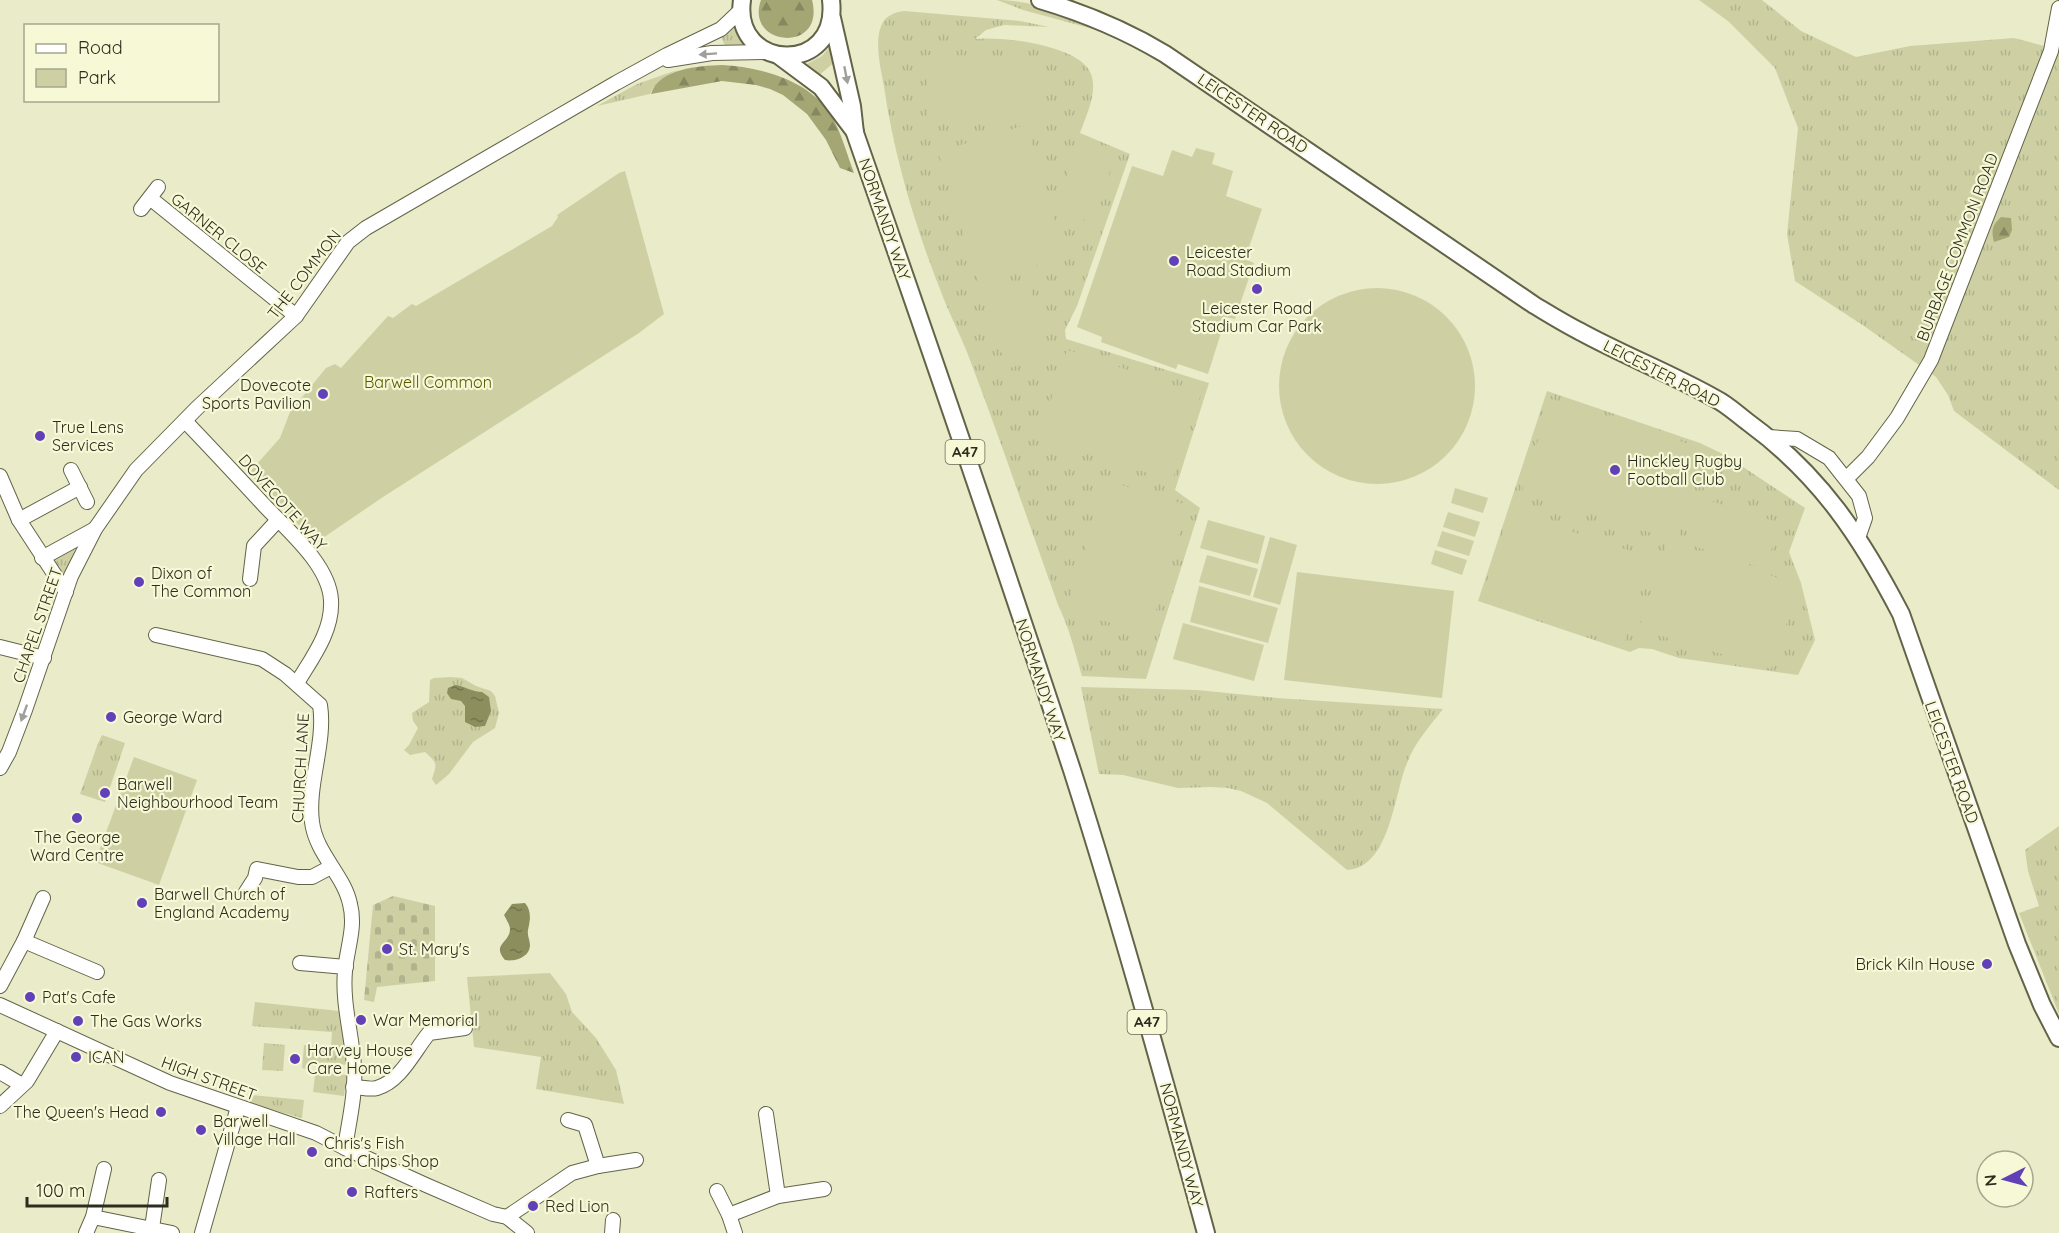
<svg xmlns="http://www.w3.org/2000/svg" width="2059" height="1233" viewBox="0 0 2059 1233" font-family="Quicksand,sans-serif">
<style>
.grass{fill:url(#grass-tufts)}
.forest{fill:url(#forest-firs)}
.cemetery{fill:url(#cemetery-stones)}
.park{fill:#ced0a4}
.water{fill:url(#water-ripples)}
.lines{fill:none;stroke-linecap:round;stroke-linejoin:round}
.minor-casing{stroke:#636447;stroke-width:16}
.major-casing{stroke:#636447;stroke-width:20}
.minor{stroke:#fff;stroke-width:14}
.major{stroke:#fff;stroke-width:16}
.oneway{fill:#a0a09b}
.poi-dot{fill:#6140b8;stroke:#f6f8d6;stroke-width:2}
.labels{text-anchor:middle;stroke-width:4.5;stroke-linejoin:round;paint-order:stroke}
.shield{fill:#f6f8d6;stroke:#696a57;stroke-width:1.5}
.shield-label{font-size:15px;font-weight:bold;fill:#2c2d20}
.street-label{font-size:16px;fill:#2c2d20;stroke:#f6f8d6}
.poi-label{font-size:16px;fill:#2c2d20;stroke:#f6f8d6;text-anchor:start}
.park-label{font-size:16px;fill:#5a5900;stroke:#f6f8d6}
</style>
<defs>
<pattern id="grass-tufts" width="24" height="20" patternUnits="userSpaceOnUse" patternTransform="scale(1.5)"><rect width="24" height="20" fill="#ced0a4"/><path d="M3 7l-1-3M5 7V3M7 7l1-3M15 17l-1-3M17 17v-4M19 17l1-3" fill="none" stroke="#b1b38d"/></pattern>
<pattern id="forest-firs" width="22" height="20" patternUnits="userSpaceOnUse" patternTransform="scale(1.5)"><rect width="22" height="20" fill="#a4a674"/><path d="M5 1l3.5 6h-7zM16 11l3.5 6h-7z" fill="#86885f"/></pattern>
<pattern id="cemetery-stones" width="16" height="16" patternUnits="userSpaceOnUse" patternTransform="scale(1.5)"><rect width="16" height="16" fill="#ced0a4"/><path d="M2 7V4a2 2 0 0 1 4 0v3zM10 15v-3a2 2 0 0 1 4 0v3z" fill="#b1b38d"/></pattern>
<pattern id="water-ripples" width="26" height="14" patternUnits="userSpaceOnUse" patternTransform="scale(1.5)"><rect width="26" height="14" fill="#8d8e5d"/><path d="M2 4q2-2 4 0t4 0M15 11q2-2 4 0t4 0" fill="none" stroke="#73744c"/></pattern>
</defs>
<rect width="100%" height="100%" fill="#e9ebc9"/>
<g class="grass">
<path d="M997,0c35,0 62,13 94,25l2,4 -70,-19z"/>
<path d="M1699,0h63l39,31 55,26 54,-11 104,-8 45,12v440l-105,-79 -6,-16 -12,-18 -72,-51 -69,-45 -8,-47 11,-106 -23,-60 -47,-47z"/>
<path d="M904,11l116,10 29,6 -45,-2 -18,5 -11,9c26,-3 106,6 116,35 7,18 -5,42 -11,59l50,21 -53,152 -12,24 1,9 143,44 -34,107 25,18 -54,171 -64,-3c-7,-24 -13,-49 -24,-71 -30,-84 -59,-169 -91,-253 -7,-17 -15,-33 -22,-50 -28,-69 -50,-141 -61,-215 -3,-17 -9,-41 -4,-58 4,-13 12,-16 24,-18z"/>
<path d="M733,27l11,20 -18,1 -5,-11z"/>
<path d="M832,44l5,16 -20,17 -12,-12 17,-9z"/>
<path d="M680,69c-12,6 -25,12 -30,25l-53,12 40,-22z"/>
<path d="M1547,391l153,52 25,12 80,53 -16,44 12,31 14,57 -17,35 -119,-17 -27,-9 -13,-1 -9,4 -152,-51z"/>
<path d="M77,544l-13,36 -14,-20z"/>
<path d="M451,677l11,1 14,8 15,5 4,5 4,17 -4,15 -22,14 -24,32 -13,11 -4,-6c5,-16 6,-15 -7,-27l-15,3 -6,-5 5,-5 9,-17 -5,-7 -1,-8 17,-11 1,-22 4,-2z"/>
<path d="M1081,687l116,3 80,8 166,11c-14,18 -28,33 -36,54 -13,31 -17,105 -60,107l-80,-67 -26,-12 -13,-3 -17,-1 -33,1 -55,-13 -24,-1z"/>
<path d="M102,735l23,8 -20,59 -25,-8 17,-48z"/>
<path d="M2059,826v188l-40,-101 20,-7 -11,-35 -3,-21z"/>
<path d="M550,973l16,21 6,18 24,26 20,32 8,34 -88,-15 5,-32 -67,-10 -7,-70z"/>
<path d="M255,1002l84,9 8,54c-13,-1 -31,-7 -39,5l-6,-2 2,-23 27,2 1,-15 -80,-6z"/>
<path d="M264,1043l21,2 -2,26 -21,-1z"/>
<path d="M324,1073l23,2 -3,21 -31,-4 2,-16z"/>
<path d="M251,1095l53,5 -2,18 -52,-14z"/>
</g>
<g class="forest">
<path d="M761,0h51c14,54 -68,47 -51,0z"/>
<path d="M722,65c38,2 89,15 110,52 10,17 15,38 22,56l-14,-5 -14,-28 -19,-26 -24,-19 -13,-6 -14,-4 -34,-4 -71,13c8,-26 48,-28 71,-29z"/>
<path d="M2001,217l10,1 1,12 -3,7 -15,5c-3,-11 -2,-17 7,-25z"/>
</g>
<path class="cemetery" d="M393,896l42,10v75l-58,6 -3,15 -10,-2 9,-95z"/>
<g class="park">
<path d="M928,55l113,2 -1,66 -113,-1z"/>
<path d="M1025,125l41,131 -87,27 -41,-131z"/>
<path d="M1196,148l19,5 -3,11 21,7 -7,25 36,13 -17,50 9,4 -19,56 -9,-2 -18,57 -30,-10 -2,5 -75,-27 1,-5 -25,-10 55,-161 31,10 9,-26 20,7z"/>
<path d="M1075,150l38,11 -18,62 -39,-12z"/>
<path d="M625,171l39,143 -25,19 -256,164 -66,45 -3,-1 -65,-68 31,-35 10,-26 36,-44 9,-4 6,4 47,-52 5,2 19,-14 4,2 136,-80 6,-9 -1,-2 62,-42z"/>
<path d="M1027,279l24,75 -44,15 -25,-75z"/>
<circle cx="1377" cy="386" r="98"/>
<path d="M1067,350l134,44 -29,87 -133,-44z"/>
<path d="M1551,399l156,51 -30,91 -155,-50z"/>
<path d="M1105,480l82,25 -38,129 -82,-24z"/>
<path d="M1455,488l33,10 -5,15 -32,-10z"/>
<path d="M1698,497l82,26 -15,46 -81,-26z"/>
<path d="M1510,511l142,47 -29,87 -142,-46z"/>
<path d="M1448,512l32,10 -5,15 -32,-10z"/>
<path d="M1208,520l57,16 -7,28 -58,-16z"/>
<path d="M1442,531l32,10 -5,15 -32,-10z"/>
<path d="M1270,537l27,8 -17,60 -27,-8z"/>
<path d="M1667,542l133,43 -29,84 -132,-40z"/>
<path d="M1435,550l32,10 -5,15 -31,-11z"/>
<path d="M1207,555l51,14 -8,27 -51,-14z"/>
<path d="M1297,572l157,19 -12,107 -158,-18z"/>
<path d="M1199,586l79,22 -10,35 -78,-21z"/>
<path d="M1183,623l81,22 -10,36 -81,-22z"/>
<path d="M134,757l63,23 -38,105 -64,-23z"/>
</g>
<g class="water">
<path d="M455,685c10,1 17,7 27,7l7,5 2,14 -6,15 -10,1 -10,-5v-16l-4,-5 -10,-2 -4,-6 1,-5z"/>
<path d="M525,903c7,8 5,18 3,27 -1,6 2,10 2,15 0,12 -15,17 -25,15 -14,-16 5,-17 5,-31 0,-4 -4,-10 -6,-14l8,-11z"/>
</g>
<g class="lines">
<g class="minor-casing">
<g id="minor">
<path d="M668,60l44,-7 55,-1"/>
<path d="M150,198l146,118"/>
<path d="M141,209l17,-22"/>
<path d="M185,421c26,27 52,55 78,83 23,25 66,60 68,96 2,31 -19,58 -34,83"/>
<path d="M1768,437l29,2 32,19 30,38 6,22 -7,20"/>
<path d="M71,470l16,32"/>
<path d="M0,476l19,44 47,72"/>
<path d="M1847,478l21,-21 29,-39 34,-58 120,-309 8,-43"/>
<path d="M19,520l61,-33"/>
<path d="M42,558l53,-29"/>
<path d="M250,579l4,-33 24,-26"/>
<path d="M156,635l106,24 23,15 35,31c6,37 -13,80 -8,117 4,32 32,53 38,82 6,23 -3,44 -5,67 -3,32 7,64 9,95 2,27 -5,55 -9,82"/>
<path d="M0,647l44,11"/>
<path d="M0,768l9,-16 16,-42 46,-134 24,-47 41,-59 61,-62 99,-92 52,-74 18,-14 250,-145 51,-28 54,-26 20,-19"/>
<path d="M246,892l9,-14 2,-9 41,8h14l19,-10"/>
<path d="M24,941l73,31"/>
<path d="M300,963l46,4"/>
<path d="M0,986l24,-45 19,-43"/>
<path d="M0,1005l170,78 146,50 33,17 77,35 67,29 14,3 20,16"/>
<path d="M0,1072l22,13"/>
<path d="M353,1087c7,0 17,3 24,1 24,-7 37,-37 52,-55l36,-5"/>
<path d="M0,1106l27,-25 30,-50"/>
<path d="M766,1114l12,82"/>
<path d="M568,1120l17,5 13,41"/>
<path d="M717,1191l12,24 6,18"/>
<path d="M729,1215l49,-19 46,-7"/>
<path d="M93,1217l79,16"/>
<path d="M507,1217l65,-44 26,-7 38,-6"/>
<path d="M152,1228l7,-48"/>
<path d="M86,1233l7,-16 11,-48"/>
<path d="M202,1233l36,-126"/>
<path d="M612,1233l1,-13"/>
</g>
</g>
<g class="major-casing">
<g id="major">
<path d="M742,0c-10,72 98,76 89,0"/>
<path d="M1040,0c44,13 85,30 125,54l369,251c15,9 31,19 47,27 44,24 91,42 135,67 12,6 22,16 33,24 71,52 112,114 152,191l116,330 25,61 17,33"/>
<path d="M832,18l20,88 3,27c74,212 147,424 217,637 49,153 92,308 134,463"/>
<path d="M778,55l43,32 34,45"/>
</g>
</g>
<use href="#minor" class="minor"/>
<use href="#major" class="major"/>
</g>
<defs><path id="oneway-solid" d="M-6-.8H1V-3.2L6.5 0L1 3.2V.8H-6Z" transform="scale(1.5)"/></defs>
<g class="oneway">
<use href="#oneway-solid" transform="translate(708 54) rotate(176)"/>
<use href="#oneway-solid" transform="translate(846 75) rotate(79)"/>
<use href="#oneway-solid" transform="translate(24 713) rotate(110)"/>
</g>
<g class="poi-dot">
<circle cx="1174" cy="261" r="6"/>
<circle cx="1257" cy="289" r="6"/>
<circle cx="323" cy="394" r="6"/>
<circle cx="40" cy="436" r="6"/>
<circle cx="1615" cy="470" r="6"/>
<circle cx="139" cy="582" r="6"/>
<circle cx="111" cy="717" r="6"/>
<circle cx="105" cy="793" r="6"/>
<circle cx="77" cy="818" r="6"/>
<circle cx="142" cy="903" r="6"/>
<circle cx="387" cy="949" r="6"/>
<circle cx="1987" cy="964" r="6"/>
<circle cx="30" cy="997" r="6"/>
<circle cx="361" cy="1020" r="6"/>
<circle cx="78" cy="1021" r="6"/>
<circle cx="76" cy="1057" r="6"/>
<circle cx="295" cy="1059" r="6"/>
<circle cx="161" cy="1112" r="6"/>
<circle cx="201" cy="1130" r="6"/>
<circle cx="312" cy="1152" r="6"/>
<circle cx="352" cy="1192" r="6"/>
<circle cx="533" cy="1206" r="6"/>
</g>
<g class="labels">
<g class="shield">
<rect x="945.5" y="440" width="39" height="24" rx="4.5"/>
<rect x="1127.5" y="1010" width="39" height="24" rx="4.5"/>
</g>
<g class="shield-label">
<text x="965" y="457">A47</text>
<text x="1147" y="1027">A47</text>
</g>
<g class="street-label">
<text transform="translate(1253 113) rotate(34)" y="6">LEICESTER ROAD</text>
<text transform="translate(885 219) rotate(71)" y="6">NORMANDY WAY</text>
<text transform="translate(219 233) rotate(39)" y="6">GARNER CLOSE</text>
<text transform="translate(1957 247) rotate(-69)" y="6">BURBAGE COMMON ROAD</text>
<text transform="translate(304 274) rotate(-52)" y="6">THE COMMON</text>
<text transform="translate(1662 373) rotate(27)" y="6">LEICESTER ROAD</text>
<text transform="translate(283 502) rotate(48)" y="6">DOVECOTE WAY</text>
<text transform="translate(37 625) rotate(-71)" y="6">CHAPEL STREET</text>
<text transform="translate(1041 680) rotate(72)" y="6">NORMANDY WAY</text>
<text transform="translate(1952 762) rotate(70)" y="6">LEICESTER ROAD</text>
<text transform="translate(300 768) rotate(-87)" y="6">CHURCH LANE</text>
<text transform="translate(209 1078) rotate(20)" y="6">HIGH STREET</text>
<text transform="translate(1182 1145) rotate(75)" y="6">NORMANDY WAY</text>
</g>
<g class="poi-label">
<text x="1186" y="258">Leicester<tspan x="1186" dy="18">Road Stadium</tspan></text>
<text x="1257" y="314" text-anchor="middle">Leicester Road<tspan x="1257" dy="18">Stadium Car Park</tspan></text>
<text x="311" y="391" text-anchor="end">Dovecote<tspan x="311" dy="18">Sports Pavilion</tspan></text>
<text x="52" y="433">True Lens<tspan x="52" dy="18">Services</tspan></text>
<text x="1627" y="467">Hinckley Rugby<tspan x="1627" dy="18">Football Club</tspan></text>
<text x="151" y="579">Dixon of<tspan x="151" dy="18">The Common</tspan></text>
<text x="123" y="723">George Ward</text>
<text x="117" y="790">Barwell<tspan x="117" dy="18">Neighbourhood Team</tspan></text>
<text x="77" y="843" text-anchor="middle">The George<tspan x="77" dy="18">Ward Centre</tspan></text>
<text x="154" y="900">Barwell Church of<tspan x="154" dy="18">England Academy</tspan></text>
<text x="399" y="955">St. Mary's</text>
<text x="1975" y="970" text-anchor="end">Brick Kiln House</text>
<text x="42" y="1003">Pat's Cafe</text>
<text x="373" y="1026">War Memorial</text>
<text x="90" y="1027">The Gas Works</text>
<text x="307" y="1056">Harvey House<tspan x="307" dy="18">Care Home</tspan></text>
<text x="88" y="1063">ICAN</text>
<text x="149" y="1118" text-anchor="end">The Queen's Head</text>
<text x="213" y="1127">Barwell<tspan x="213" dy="18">Village Hall</tspan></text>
<text x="324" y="1149">Chris's Fish<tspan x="324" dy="18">and Chips Shop</tspan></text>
<text x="364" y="1198">Rafters</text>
<text x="545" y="1212">Red Lion</text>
</g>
<g class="park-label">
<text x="428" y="388">Barwell Common</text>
</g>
</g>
<rect x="24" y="24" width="195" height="78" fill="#f6f8d6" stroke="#a5a78d" stroke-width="1.5"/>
<rect x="36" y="44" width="30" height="9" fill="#ffffff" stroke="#a5a78d" stroke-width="1.5"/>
<text x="78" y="54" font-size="18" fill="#2c2d20">Road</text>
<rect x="36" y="69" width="30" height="18" fill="#ced0a4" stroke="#a5a78d" stroke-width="1.5"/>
<text x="78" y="84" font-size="18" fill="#2c2d20">Park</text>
<g transform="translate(2005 1179) rotate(264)"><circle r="28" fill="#f6f8d6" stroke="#a5a78d" stroke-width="1.5"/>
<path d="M0-4.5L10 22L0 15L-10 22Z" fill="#6140b8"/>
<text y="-9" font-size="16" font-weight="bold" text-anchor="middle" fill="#2c2d20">N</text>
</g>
<path d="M27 1197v9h140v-9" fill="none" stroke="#2c2d20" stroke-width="3"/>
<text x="36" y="1197" font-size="18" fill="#2c2d20" stroke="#f6f8d6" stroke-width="4.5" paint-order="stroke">100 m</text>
</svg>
